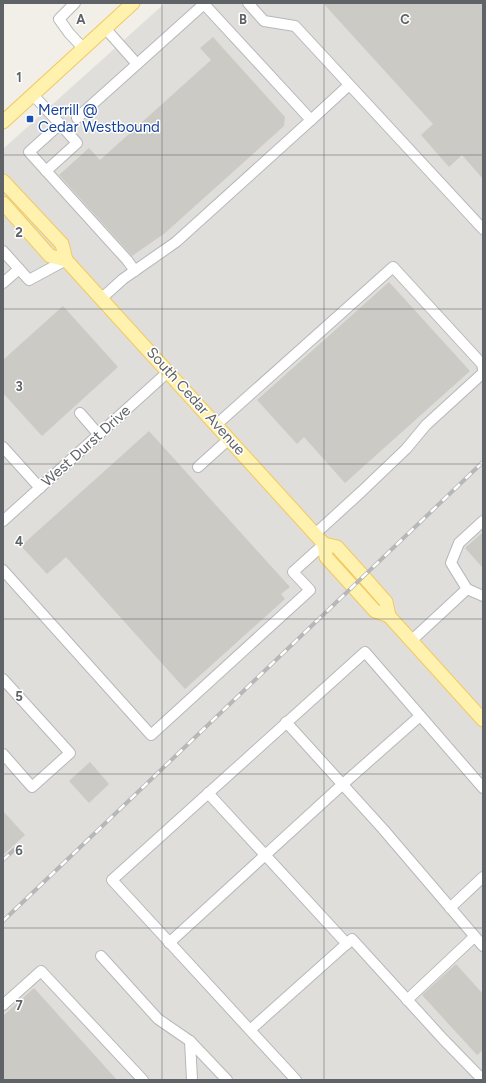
<svg xmlns="http://www.w3.org/2000/svg" width="486" height="1083" viewBox="0 0 486 1083" font-family="Figtree,sans-serif">
<style>
.industrial{fill:#e0deda}
.building{fill:#cccac5}
.lines{fill:none;stroke-linecap:round;stroke-linejoin:round}
.minor-casing{stroke:#b5b8bc;stroke-width:12}
.major-casing{stroke:#f2c960;stroke-width:15}
.minor{stroke:#fff;stroke-width:10}
.major{stroke:#fff2af;stroke-width:13}
.rail-casing{stroke:#b6b7b8;stroke-width:4}
.rail{stroke:#fff;stroke-width:2.5;stroke-dasharray:8;stroke-linecap:butt}
.grid{fill:none;stroke:#5f6368;stroke-width:1;stroke-opacity:0.55}
.transit-dot{fill:#1a4fb4;stroke:#fff;stroke-width:1.5}
.labels{text-anchor:middle;stroke-width:3;stroke-linejoin:round;paint-order:stroke}
.transit-label{font-size:15px;fill:#164399;stroke:#fff;text-anchor:start}
.street-label{font-size:15px;fill:#5f6368;stroke:#fff}
.grid-label{font-size:13px;text-anchor:middle;font-weight:bold;fill:#5f6368;stroke:#fff;stroke-width:3;stroke-linejoin:round;paint-order:stroke}
</style>
<rect width="100%" height="100%" fill="#f1efe8"/>
<path class="industrial" d="M165,3h318v1077h-480v-931z"/>
<g class="building">
<path d="M323,3h160v176l-21,-24 -13,12 -28,-32 12,-11z"/>
<path d="M213,37l72,80 -1,9 -119,107 -33,23 -73,-81 30,-27 11,12 111,-100 -11,-12z"/>
<path d="M389,282l81,89 -125,112 -41,-46 -7,7 -40,-44z"/>
<path d="M63,306l55,61 -76,69 -39,-43v-33z"/>
<path d="M149,431l141,156 -9,7 4,5 -100,90 -119,-132 -19,17 -26,-28z"/>
<path d="M483,532v36l-18,-20z"/>
<path d="M90,762l19,22 -20,19 -20,-22z"/>
<path d="M3,811l22,24 -22,20z"/>
<path d="M456,964l27,30v56l-6,5 -55,-60z"/>
<path d="M34,988l83,92h-114v-64z"/>
</g>
<g class="lines">
<g class="minor-casing">
<g id="minor">
<path d="M75,3l-16,16 10,14 14,15"/>
<path d="M248,3l16,18 31,5 188,203"/>
<path d="M105,28l32,36"/>
<path d="M33,95l27,29 -31,28 98,108 8,11"/>
<path d="M77,118l127,-114 107,116 -135,122 -53,37 -21,19"/>
<path d="M311,120l38,-35"/>
<path d="M46,171l31,-28 -17,-19"/>
<path d="M3,251l26,29 37,-20"/>
<path d="M3,283l16,-14"/>
<path d="M80,413l19,22"/>
<path d="M216,425l177,-158 89,97 1,5"/>
<path d="M3,447l37,41"/>
<path d="M198,467l31,-28"/>
<path d="M3,521l166,-150"/>
<path d="M483,521l-24,22 -8,20 16,26 16,7"/>
<path d="M315,534l46,-42 45,-43 20,-24 57,-52"/>
<path d="M3,570l148,165 159,-145 -17,-18 31,-28"/>
<path d="M411,641l56,-52"/>
<path d="M3,679l67,74 -38,34 -29,-33"/>
<path d="M286,722l97,107 100,117"/>
<path d="M208,793l139,151"/>
<path d="M450,908l33,-31"/>
<path d="M169,943l174,-159 77,-68"/>
<path d="M101,956l57,63 32,22 37,39"/>
<path d="M407,1000l67,-63"/>
<path d="M3,1005l38,-34 102,109"/>
<path d="M250,1030l102,-91 91,100 40,41"/>
<path d="M190,1041l2,39"/>
<path d="M296,1080l-184,-200 253,-228 118,136"/>
</g>
</g>
<g class="major-casing">
<g id="major">
<path d="M3,122l130,-119"/>
<path d="M3,181l59,63 4,16 258,284 13,3 27,30 22,25 3,14 94,104"/>
<path d="M3,203l47,53 16,4"/>
<path d="M324,544l2,13 49,54 14,5"/>
</g>
</g>
<use href="#minor" class="minor"/>
<use href="#major" class="major"/>
<g class="rail-casing">
<g id="rail">
<path d="M3,860l12,-11"/>
<path d="M3,921l480,-459"/>
</g>
</g>
<use href="#rail" class="rail"/>
</g>
<path class="grid" d="M162,3v1077M324,3v1077M3,155h480M3,309h480M3,464h480M3,619h480M3,774h480M3,928h480"/>
<rect class="transit-dot" x="26" y="115" width="8" height="8" rx="2"/>
<g class="labels">
<g class="transit-label">
<text x="38" y="115">Merrill @<tspan x="38" dy="17">Cedar Westbound</tspan></text>
</g>
<g class="street-label">
<text transform="translate(196 401) rotate(48)" y="5">South Cedar Avenue</text>
<text transform="translate(86 446) rotate(-42)" y="5">West Durst Drive</text>
</g>
</g>
<g class="grid-label">
<text x="81" y="24">A</text>
<text x="243" y="24">B</text>
<text x="405" y="24">C</text>
<text x="19" y="82">1</text>
<text x="19" y="237">2</text>
<text x="19" y="391">3</text>
<text x="19" y="546">4</text>
<text x="19" y="701">5</text>
<text x="19" y="855">6</text>
<text x="19" y="1010">7</text>
</g>
<rect width="486" height="1083" fill="none" stroke="#5f6368" stroke-width="8"/>
</svg>
